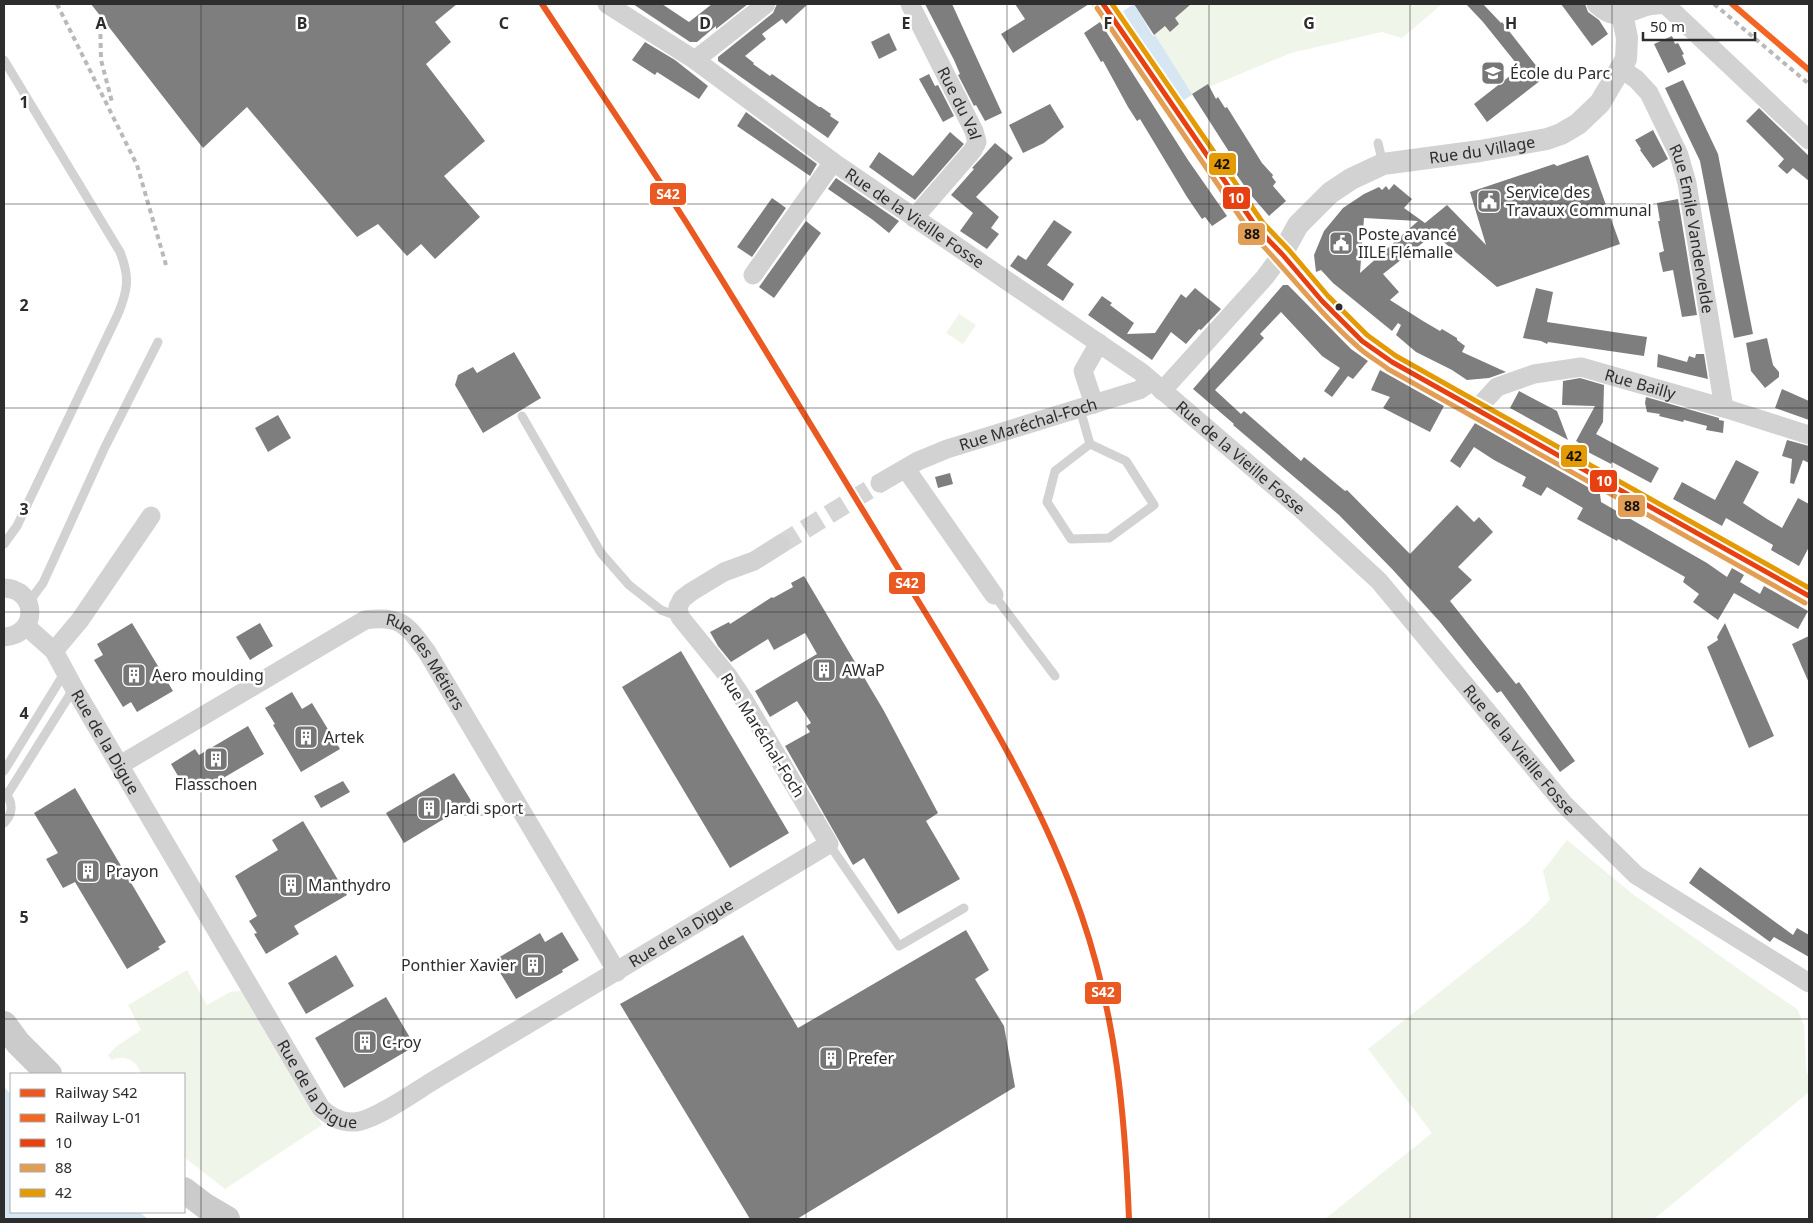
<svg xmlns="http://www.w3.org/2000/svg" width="1813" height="1223" viewBox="0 0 1813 1223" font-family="'Noto Sans',sans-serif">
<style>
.green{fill:#f0f5ea}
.water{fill:#d6e6f2}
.building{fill:#7e7e7e;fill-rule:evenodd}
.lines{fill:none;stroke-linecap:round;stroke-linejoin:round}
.minor-tunnel{stroke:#d5d5d5;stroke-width:19;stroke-dasharray:19 9;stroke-linecap:butt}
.service{stroke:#d2d2d2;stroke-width:9}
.minor{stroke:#d2d2d2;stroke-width:19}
.tertiary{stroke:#d2d2d2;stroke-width:22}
.secondary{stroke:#cbcbcb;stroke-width:26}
.rail{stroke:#b9b9b9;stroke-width:4;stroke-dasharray:5 4;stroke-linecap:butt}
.bus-1-casing{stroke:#fff;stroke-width:9}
.bus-2-casing{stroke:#fff;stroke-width:9}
.bus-3-casing{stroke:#fff;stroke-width:9}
.bus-1{stroke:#e74011;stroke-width:5}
.bus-2{stroke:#e39e55;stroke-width:5}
.bus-3{stroke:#e39a04;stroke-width:5}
.rail-1-casing{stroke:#fff;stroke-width:10}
.rail-2-casing{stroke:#fff;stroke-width:10}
.rail-1{stroke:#ea5921;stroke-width:6}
.rail-2{stroke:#f26522;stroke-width:6}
.grid{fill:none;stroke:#2d2d2d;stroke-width:1;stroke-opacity:0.55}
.bus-dot{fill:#2d2d2d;stroke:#fff;stroke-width:2}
.labels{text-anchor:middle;stroke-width:5;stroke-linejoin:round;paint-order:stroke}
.poi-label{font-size:16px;fill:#2d2d2d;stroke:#fff;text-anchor:start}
.street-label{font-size:16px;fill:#2d2d2d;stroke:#fff}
.grid-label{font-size:16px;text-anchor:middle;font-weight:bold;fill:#2d2d2d;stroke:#fff;stroke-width:5;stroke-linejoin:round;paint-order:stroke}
.line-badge{stroke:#fff;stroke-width:2}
.badge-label{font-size:14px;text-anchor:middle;font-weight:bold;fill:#fff}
.pale-badge-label{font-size:14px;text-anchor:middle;font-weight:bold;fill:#111}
</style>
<rect width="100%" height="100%" fill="#fff"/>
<g class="green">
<path d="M1134,4h308l-40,34 -20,-6 -91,21 -99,41z"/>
<path d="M959,314l17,11 -13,19 -17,-11z"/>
<path d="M1567,840l67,55 116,82 47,32 7,16 2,44 3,10v13l-155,127h-329l107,-86 -64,-84 159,-126 23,-23 -7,-29z"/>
<path d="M187,970l20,35 23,-13 11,-1 81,134 -97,64 -41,-32v-83h-43c-3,-13 -17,-20 -29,-14l-4,-5 9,-9 24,-16 -13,-25z"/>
</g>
<g class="water">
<path d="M1134,4l19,32 2,-1 37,59v1l-14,9 -55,-93z"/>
<path d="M4,1087l7,7v118h128l9,7h-144z"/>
</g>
<g class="building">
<path d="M91,4h366l-22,18 16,20 -25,22 59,77 -41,35 36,41 -45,42 -14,-15 -14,12 -29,-32 -21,13 -110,-130 -44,41z"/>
<path d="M633,4h29l27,18 23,-18h36l-32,25v-3l-19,16h-7z"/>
<path d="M777,4h31l-22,20 -4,-5 -20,15 4,5 -21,17 9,7 -1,1 17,12 2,-2 47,33h2l10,7 -1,2 9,6 -11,16 -110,-77v-4l55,-44z"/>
<path d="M925,4h27l50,109 -17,8 -9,-16 -2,1 -16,-31 2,-1 -6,-14z"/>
<path d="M1015,4h74l-76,49 -12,-19 24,-15z"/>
<path d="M1134,4h57l-16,14 4,6 -9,8 -5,-6 -11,9z"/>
<path d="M1466,4h17l18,19 1,-1 43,55 -58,45 -13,-18 46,-36 -37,-46z"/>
<path d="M1561,4h24l3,8 11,8 9,14 -16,12z"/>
<path d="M1100,22l88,138 39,56 -15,10 -7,-9 -3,2 -15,-22 -47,-78 -3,2 -9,-14 -25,-46 -2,1 -17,-29z"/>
<path d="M889,33l8,17 -18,9 -8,-17z"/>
<path d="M1672,36l3,8 3,-1 6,11 -2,1 4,9 -18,9 -14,-29z"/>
<path d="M645,42l30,18 33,26 -9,13 -42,-27 -2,3 -23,-15z"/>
<path d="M929,74l6,12 3,-1 16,31 -11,6 -24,-43z"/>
<path d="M1683,80l35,74 35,180 -19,4 -34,-177 -35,-73z"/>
<path d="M1208,84l8,15 2,-2 7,11 2,-1 35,56 11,12 -1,2 4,5 -3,4 13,15 -17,15 -19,-22 -20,-29 5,-4 -43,-67z"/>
<path d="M1050,104l14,23 -20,16 -21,10 -14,-28z"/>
<path d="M1759,108l50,48v25l-16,-13 -6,6 -9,-8 6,-7 -38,-38z"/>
<path d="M746,112l71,52 -7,12 -73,-50z"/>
<path d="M1653,130l15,29 -15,9 -13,-18 1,-1 -6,-9z"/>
<path d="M950,132l14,12 -49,56 -46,-33 10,-15 34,24z"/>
<path d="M995,143l18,15 -37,39 23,20 -8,11 8,6 -12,15 -27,-18 13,-18 -22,-18 23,-26 -2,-1z"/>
<path d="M1588,155l32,89 -123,43 -63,-53 -51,40 16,18 -9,8 33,21 17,10 2,-2 15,9v2l8,6 -3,6 44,20 -17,6 -22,2 -15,-10 -36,-18 -20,-17 5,-10 -3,-2 -6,8 -59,-48 -12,-13 -5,2 -2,-17 10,-24 19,-23 21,-14 15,-7 3,3 4,-4 3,4 5,-6 18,15 -8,9 21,15 22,-18 39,40 -16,-53 84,-28 3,2zM1364,218l54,3 -58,52z"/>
<path d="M836,178l63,43 -10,12 -16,-13 -45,-31z"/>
<path d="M772,198l14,10 -34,49 -15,-10z"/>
<path d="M1678,199l19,116 -15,2 -9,-47 -10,2 -3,-13 -1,-6 5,-2 -6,-30h2l-3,-18z"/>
<path d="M1054,220l18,12 -25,33 27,19 -11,17 -53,-35 8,-11 8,5z"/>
<path d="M806,221l15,12 -47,65 -15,-11z"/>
<path d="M1283,285h5l63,64 17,12 -15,18 -5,-3 -16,21 -8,-6 16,-23 -18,-12 -41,-44 -21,22 4,4 -49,52 26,24 3,-3 57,50 3,-4 41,34 2,-1 63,64 47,-49 17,17 5,-5 14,15 -35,35 14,13 -22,21 66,83 3,-2 56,79 -15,11 -59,-81 -4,2 -57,-71 -47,-52 -54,-55 -106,-90 1,-1 -41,-35z"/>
<path d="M1195,288l26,21 -20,21 -2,-1 -13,15 -15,-12 -19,28 -64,-45 14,-19 10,7 -2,2 24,18 -7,11 28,-1 26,-39 5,4z"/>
<path d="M1536,288l17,4 -6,30 100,15 -3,19 -96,-14 -1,2 -6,-3 -18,-3z"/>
<path d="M1767,338l6,27 6,7v5l-14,11 -14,-17 -5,-28z"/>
<path d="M514,352l27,46 -58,35 -28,-48 3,-10 15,-8 4,6z"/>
<path d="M1658,354l29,8 2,-6 6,2 1,-4h8l4,25 -51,-12z"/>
<path d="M1380,370l64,36 -14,26 -47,-24 7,-11 -19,-7z"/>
<path d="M1580,378l24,7 -1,37 -7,12 63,34 -8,15 -39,-21 -1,2 -25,-13 1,-3 -11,-7 19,-35 -33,-1 1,-24z"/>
<path d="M1782,389l27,12v19l-34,-12z"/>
<path d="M1519,391l38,20 11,29 -58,-32z"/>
<path d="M1646,397l73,21v2l5,1 -1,12 -17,-3 1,-4 -23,-6 -1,2 -24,-6 1,-2 -13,-2 -2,-9z"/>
<path d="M278,415l13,23 -23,14 -13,-24z"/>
<path d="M1475,423l125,71 1,8 106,61 20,14 5,-9 12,7 -4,7 20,12 4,-8 44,25 -10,18 -64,-36 -16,27 -25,-18 6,-8 -16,-12 2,-5 -67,-38 -1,2 -40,-22 6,-11 -36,-21 -6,9 -19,-10 4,-9 -32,-17 -20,-13 -14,21 -10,-7z"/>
<path d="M1787,440l22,6v17l-6,-3 -9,24 -4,-1 2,-24 -10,-3z"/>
<path d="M1736,460l23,12 -16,31 24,16 15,9 16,-30 11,6v43l-10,19 -28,-16 2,-5 -47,-27 -4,8 -49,-27 9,-17 33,18z"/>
<path d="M950,473l3,11 -15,4 -3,-11z"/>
<path d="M804,576l80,135 54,102 -12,8 34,58 -62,35 -34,-56 -11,7 -68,-119 25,-14 -4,-6 5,-3 -14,-22 -27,16 -15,-26 62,-37 -12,-21 -31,17 -6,-11 -37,23 -13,-16 -8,-14 19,-10 1,2 42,-27 1,1 20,-11 -2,-4z"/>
<path d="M132,623l41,68 -36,21 -6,-10 -8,5 -29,-47 9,-5 -6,-11z"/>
<path d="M260,623l13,23 -23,14 -14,-23z"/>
<path d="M1725,623l49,113 -25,12 -42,-101 11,-7 -1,-3z"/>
<path d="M1809,636v47l-17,-39z"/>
<path d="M681,651l108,182 -59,35 -108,-181z"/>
<path d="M292,692l10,17 10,-6 28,46 -39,23 -28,-47 2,-1 -10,-16z"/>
<path d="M248,726l16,28 -61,36 -6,-9 -12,7 -14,-24 24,-15 4,6z"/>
<path d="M454,773l18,29 -68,41 -18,-30z"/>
<path d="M343,781l7,11 -29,16 -7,-12z"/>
<path d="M75,788l91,154 -8,5 2,2 -33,20 -52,-87 -12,6 -17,-29 12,-6 -24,-40z"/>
<path d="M303,821l44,74 -53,31 5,8 -33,20 -12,-20 3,-1 -8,-12 8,-5 -22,-40 43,-26 -6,-10z"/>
<path d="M1700,867l93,68 4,-7 12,7v22l-35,-20 -4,5 -81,-59z"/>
<path d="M966,930l23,40 -14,9 29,47 11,61 -218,132h-47l-130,-215 123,-69 55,93z"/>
<path d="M562,932l17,28 -17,10 1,2 -47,27 -23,-38 47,-28 5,9z"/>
<path d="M336,955l18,31 -48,28 -18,-31z"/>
<path d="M386,997l29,49 -71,42 -29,-50z"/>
</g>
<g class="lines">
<path class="minor-tunnel" d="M781,544l99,-61"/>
<g class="service">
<path d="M4,60l116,192c10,25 8,38 -2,62l-101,212 -13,18"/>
<path d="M1378,143l5,21"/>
<path d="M1080,409l10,35 36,17 28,44 -45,33 -38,1 -24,-37 8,-31 35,-27"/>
<path d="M522,416l79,137 28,32 32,25 19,7"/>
<path d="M994,595l61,81"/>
<path d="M28,603l15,-20 62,-136 53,-105"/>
<path d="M4,771l61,-99"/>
<path d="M4,792c10,10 9,22 0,31"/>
<path d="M7,795l67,-107"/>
<path d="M829,844l70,102 65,-38"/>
</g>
<g class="minor">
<path id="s1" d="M607,4l88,56 138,102 308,210 160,137 78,72 185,223 72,71 173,108"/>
<path id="s2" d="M910,4l64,127 3,11 -4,8 -59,68"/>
<path d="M1596,4c19,18 27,10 49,3 6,-2 13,-2 20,-3l144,136"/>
<path d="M695,60l71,-56"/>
<path id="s3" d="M1621,69l15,10 13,14 30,62 8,28 37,225"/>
<path d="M753,275l80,-113"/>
<path d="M1162,391l103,-114 17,-23"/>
<path d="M1094,404l-11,-33 16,-28"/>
<path id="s4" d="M1477,409l20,-22 37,-13 47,-7 143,41 85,27"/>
<path d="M906,469l88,126"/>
<path id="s5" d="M880,483l38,-22 29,-12 192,-59 12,-8"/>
<path d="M4,588c34,1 35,47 0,49"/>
<path id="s6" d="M26,626l28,25 20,37 247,420c9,8 18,14 31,14 19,1 61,-29 79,-40l398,-238 -85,-144 -16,-24 -48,-59 -2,-10 4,-8 9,-7 33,-20 30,-11 27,-17"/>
<path d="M54,651l26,-31 71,-104"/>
<path id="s7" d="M120,765l245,-145c36,-5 42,5 62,32l190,320"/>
</g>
<g class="tertiary">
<path d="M1103,4l154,224 25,26 40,47 40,40 30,21 417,234"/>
<path id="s8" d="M1282,254l16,-29 32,-32 21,-14 32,-15 97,-13 67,-12 14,-5 17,-10 22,-21 26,-44 1,-21 -7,-34"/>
</g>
<g class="secondary">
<path d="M4,1024l14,19 31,31"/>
<path d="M184,1190l21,16 22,13"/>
</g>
<g class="rail">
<path d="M57,4l80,161 29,100"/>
<path d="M1714,4l95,80"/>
<path d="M100,16l1,44 11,42"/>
</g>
<g class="bus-1-casing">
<path id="bus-1" d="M1103,4l154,224 25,26 40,47 40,40 30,21 417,234"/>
</g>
<g class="bus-2-casing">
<path id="bus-2" d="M1097,8l154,225c36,37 67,79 106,113 9,9 21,15 31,23l417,234"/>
</g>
<g class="bus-3-casing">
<path id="bus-3" d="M1112,4l151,219 25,26 40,47 39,39 29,21 413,232"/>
</g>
<use href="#bus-1" class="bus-1"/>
<use href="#bus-2" class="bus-2"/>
<use href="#bus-3" class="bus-3"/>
<g class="rail-1-casing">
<path id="rail-1" d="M542,4c48,73 97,145 144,218 67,107 132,215 198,323 72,119 151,237 197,369 35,101 44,200 48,305"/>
</g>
<g class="rail-2-casing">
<path id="rail-2" d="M1732,4l77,66"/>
</g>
<use href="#rail-1" class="rail-1"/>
<use href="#rail-2" class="rail-2"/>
</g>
<path class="grid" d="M201,4v1215M403,4v1215M604,4v1215M806,4v1215M1007,4v1215M1209,4v1215M1410,4v1215M1612,4v1215M4,204h1805M4,408h1805M4,612h1805M4,815h1805M4,1019h1805"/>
<defs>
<g id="school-square" transform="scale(1.25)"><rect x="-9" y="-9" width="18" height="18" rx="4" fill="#767676" stroke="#fff"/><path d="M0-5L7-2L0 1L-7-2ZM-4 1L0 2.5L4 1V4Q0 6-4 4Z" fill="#fff"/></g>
<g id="civic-square" transform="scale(1.25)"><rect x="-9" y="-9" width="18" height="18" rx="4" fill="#767676" stroke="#fff"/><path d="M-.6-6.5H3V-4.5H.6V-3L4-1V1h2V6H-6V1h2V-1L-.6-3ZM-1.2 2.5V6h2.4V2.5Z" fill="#fff"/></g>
<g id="building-square" transform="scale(1.25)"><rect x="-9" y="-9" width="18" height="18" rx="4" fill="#767676" stroke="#fff"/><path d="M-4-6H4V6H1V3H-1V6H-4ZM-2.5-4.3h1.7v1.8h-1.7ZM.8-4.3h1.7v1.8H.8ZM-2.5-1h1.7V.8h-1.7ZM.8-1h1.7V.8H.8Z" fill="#fff"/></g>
</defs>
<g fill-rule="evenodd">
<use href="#school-square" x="1493" y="73"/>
<use href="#civic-square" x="1489" y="201"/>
<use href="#civic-square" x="1341" y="243"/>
<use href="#building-square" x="824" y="670"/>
<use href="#building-square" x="134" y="675"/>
<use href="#building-square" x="306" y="737"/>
<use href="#building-square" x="216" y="759"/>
<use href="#building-square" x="429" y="808"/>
<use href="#building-square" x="88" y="871"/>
<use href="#building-square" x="291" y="885"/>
<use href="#building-square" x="533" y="965"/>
<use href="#building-square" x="365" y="1042"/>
<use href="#building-square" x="831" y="1058"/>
</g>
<circle class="bus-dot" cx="1339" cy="307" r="4.5"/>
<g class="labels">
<g class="poi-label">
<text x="1510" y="79">École du Parc</text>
<text x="1506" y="198">Service des<tspan x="1506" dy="18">Travaux Communal</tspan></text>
<text x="1358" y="240">Poste avancé<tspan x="1358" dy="18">IILE Flémalle</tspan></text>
<text x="842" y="676">AWaP</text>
<text x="152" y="681">Aero moulding</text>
<text x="324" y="743">Artek</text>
<text x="216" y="790" text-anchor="middle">Flasschoen</text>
<text x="446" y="814">Jardi sport</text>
<text x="106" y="877">Prayon</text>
<text x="308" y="891">Manthydro</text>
<text x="516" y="971" text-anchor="end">Ponthier Xavier</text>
<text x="382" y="1048">C-roy</text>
<text x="848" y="1064">Prefer</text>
</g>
<g class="street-label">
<text dy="6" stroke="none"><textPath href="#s2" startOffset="111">Rue du Val</textPath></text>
<text dy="6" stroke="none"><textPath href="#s8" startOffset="239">Rue du Village</textPath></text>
<text dy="6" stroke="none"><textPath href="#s1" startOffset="375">Rue de la Vieille Fosse</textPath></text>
<text dy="6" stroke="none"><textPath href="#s3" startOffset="181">Rue Emile Vandervelde</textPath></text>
<text dy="6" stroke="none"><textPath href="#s4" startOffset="178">Rue Bailly</textPath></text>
<text dy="6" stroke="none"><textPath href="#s5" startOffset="160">Rue Maréchal-Foch</textPath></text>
<text dy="6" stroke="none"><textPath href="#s1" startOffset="780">Rue de la Vieille Fosse</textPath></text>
<text dy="6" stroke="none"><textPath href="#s7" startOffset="366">Rue des Métiers</textPath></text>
<text transform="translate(763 735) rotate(58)" y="6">Rue Maréchal-Foch</text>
<text dy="6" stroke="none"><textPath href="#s6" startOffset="142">Rue de la Digue</textPath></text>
<text dy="6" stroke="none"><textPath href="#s1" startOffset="1185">Rue de la Vieille Fosse</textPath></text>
<text dy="6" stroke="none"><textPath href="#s6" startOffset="982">Rue de la Digue</textPath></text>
<text dy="6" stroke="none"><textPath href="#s6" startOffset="548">Rue de la Digue</textPath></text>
</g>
</g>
<g class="grid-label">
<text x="101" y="29">A</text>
<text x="302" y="29">B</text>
<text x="504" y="29">C</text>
<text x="705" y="29">D</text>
<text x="906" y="29">E</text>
<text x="1108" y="29">F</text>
<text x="1309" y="29">G</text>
<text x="1511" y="29">H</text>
<text x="24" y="108">1</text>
<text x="24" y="311">2</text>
<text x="24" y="515">3</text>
<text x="24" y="719">4</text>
<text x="24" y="923">5</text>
</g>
<g class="line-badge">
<rect x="1208" y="152" width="29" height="24" rx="5" fill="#e39a04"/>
<rect x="649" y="182" width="38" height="24" rx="5" fill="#ea5921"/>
<rect x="1222" y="186" width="29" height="24" rx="5" fill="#e74011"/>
<rect x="1237" y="222" width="29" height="24" rx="5" fill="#e39e55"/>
<rect x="1560" y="444" width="28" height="24" rx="5" fill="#e39a04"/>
<rect x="1589" y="469" width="29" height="24" rx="5" fill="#e74011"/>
<rect x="1617" y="494" width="29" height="24" rx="5" fill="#e39e55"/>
<rect x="888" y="571" width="38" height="24" rx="5" fill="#ea5921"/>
<rect x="1084" y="981" width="38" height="24" rx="5" fill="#ea5921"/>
</g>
<g class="badge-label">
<text x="668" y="199">S42</text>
<text x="1236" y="203">10</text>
<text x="1604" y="486">10</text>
<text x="907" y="588">S42</text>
<text x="1103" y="997">S42</text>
</g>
<g class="pale-badge-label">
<text x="1222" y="169">42</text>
<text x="1252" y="239">88</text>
<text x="1574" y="461">42</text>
<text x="1632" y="511">88</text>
</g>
<rect width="1813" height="1223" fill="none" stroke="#2d2d2d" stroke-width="10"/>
<rect x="10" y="1073" width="175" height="140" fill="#ffffff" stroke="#ababab"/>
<rect x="20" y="1089" width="25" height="8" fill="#ea5921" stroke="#ababab"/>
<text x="55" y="1098" font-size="15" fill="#2d2d2d">Railway S42</text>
<rect x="20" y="1114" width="25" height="8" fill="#f26522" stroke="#ababab"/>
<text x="55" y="1123" font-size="15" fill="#2d2d2d">Railway L-01</text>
<rect x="20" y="1139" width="25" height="8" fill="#e74011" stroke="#ababab"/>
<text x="55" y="1148" font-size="15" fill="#2d2d2d">10</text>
<rect x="20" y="1164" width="25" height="8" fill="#e39e55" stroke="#ababab"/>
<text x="55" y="1173" font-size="15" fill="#2d2d2d">88</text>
<rect x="20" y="1189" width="25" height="8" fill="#e39a04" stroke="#ababab"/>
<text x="55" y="1198" font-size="15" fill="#2d2d2d">42</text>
<path d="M1643 32v8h112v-8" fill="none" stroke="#2d2d2d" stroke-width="2.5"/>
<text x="1650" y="32" font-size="15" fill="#2d2d2d" stroke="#ffffff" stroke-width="4" paint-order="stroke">50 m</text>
</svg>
